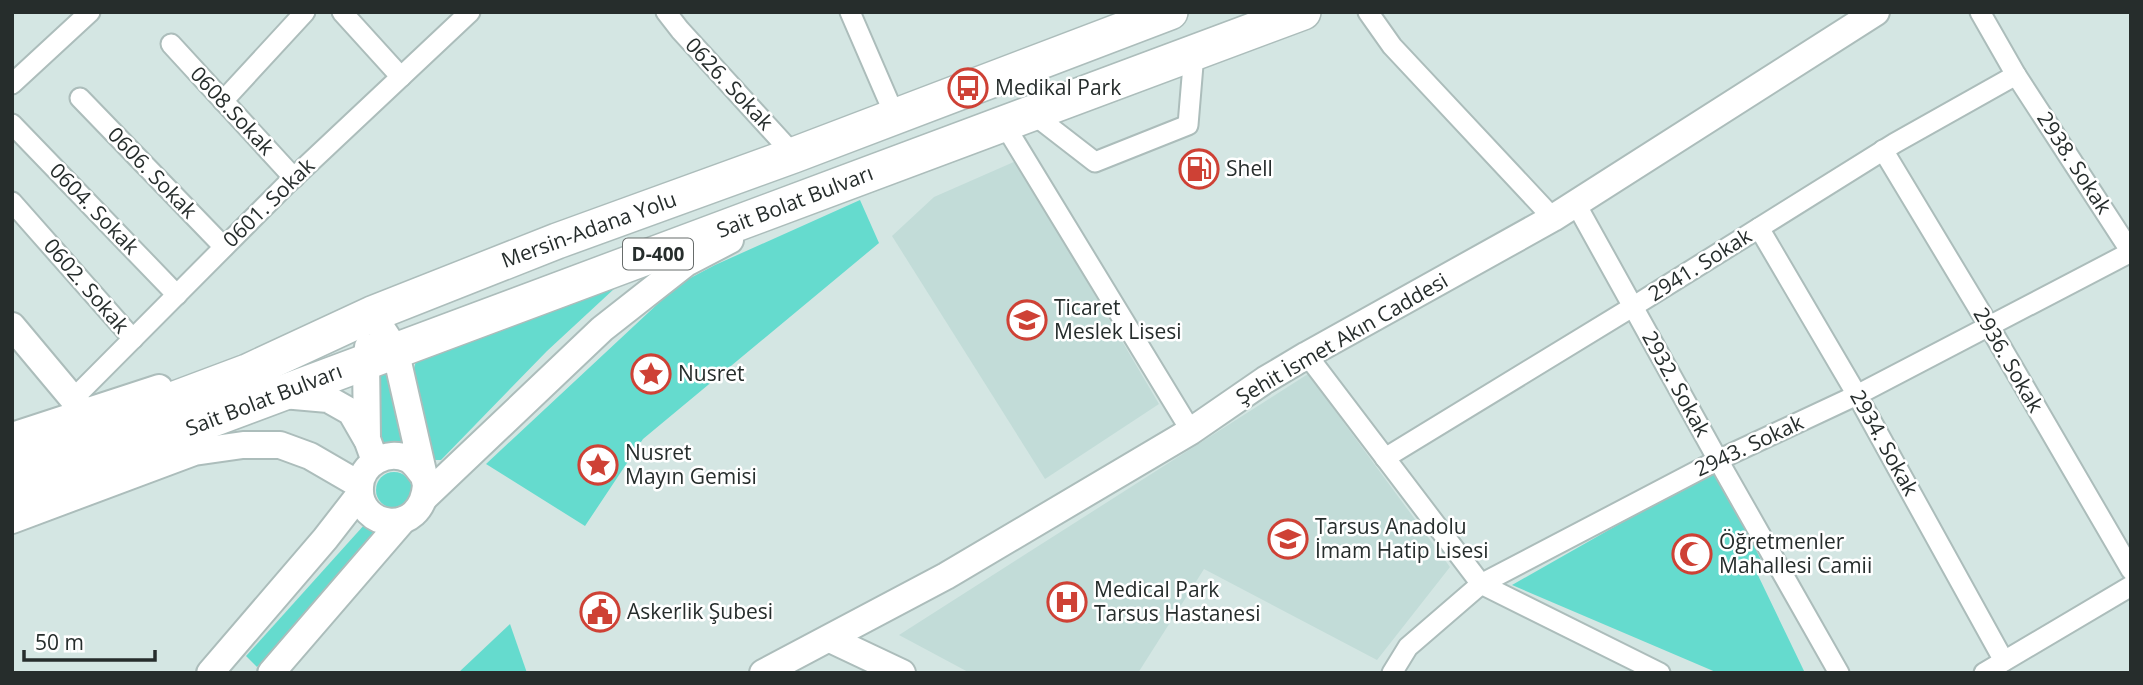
<svg xmlns="http://www.w3.org/2000/svg" width="2143" height="685" viewBox="0 0 2143 685" font-family="'Open Sans',sans-serif">
<style>
.built{fill:#c2dcd8}
.green{fill:#65dbce}
.lines{fill:none;stroke-linecap:round;stroke-linejoin:round}
.street-casing{stroke:#acbdbb;stroke-width:23}
.secondary-casing{stroke:#acbdbb;stroke-width:30}
.highway-casing{stroke:#acbdbb;stroke-width:38}
.street{stroke:#fff;stroke-width:19}
.secondary{stroke:#fff;stroke-width:26}
.highway{stroke:#fff;stroke-width:35}
.labels{text-anchor:middle;stroke-width:5;stroke-linejoin:round;paint-order:stroke}
.shield{fill:#fff;stroke:#676c6b;stroke-width:2}
.shield-label{font-size:19px;font-weight:bold;fill:#262d2c}
.street-label{font-size:21px;fill:#262d2c;stroke:#fff}
.poi-label{font-size:21px;fill:#262d2c;stroke:#fff;text-anchor:start}
</style>
<rect width="100%" height="100%" fill="#d4e6e3"/>
<g class="built">
<path d="M1016,161l143,243 -114,75 -153,-243 42,-39z"/>
<path d="M1308,374l142,193 -73,93 -173,-91 -66,104h-168l-71,-38z"/>
</g>
<g class="green">
<path d="M860,200l19,43 -236,196 -58,87 -99,-62 193,-180 36,-19z"/>
<path d="M628,276l-81,75 -106,109h-7l-3,-6 -17,-86 3,-10z"/>
<path d="M386,365l20,83 -30,2 4,-81z"/>
<path d="M1716,469l45,91 -7,7 51,106h-87l-206,-88z"/>
<circle cx="394" cy="490" r="18"/>
<path d="M365,524l16,9 -124,134 -11,-11z"/>
<path d="M510,624l17,49h-69z"/>
</g>
<g class="lines">
<g class="street-casing">
<g id="street">
<path d="M342,12l59,65"/>
<path d="M666,12l14,18 114,125"/>
<path d="M850,12l45,104"/>
<path d="M1368,12l24,34 161,172"/>
<path d="M1980,12l36,63 115,177"/>
<path d="M171,44l123,134"/>
<path d="M12,84l78,-72"/>
<path d="M80,98l144,149"/>
<path d="M223,101l82,-89"/>
<path d="M1033,114l62,48 93,-37 6,-72"/>
<path d="M12,124l165,171"/>
<path d="M1004,124l187,307"/>
<path d="M1883,150l106,176 142,244"/>
<path d="M12,202l121,137"/>
<path d="M1576,204l142,256 121,213"/>
<path d="M1759,228l98,167 147,266"/>
<path d="M1307,355l174,229 179,89"/>
<path d="M73,399l215,-216 182,-171"/>
<path d="M1385,458l249,-152 261,-163 121,-68"/>
<path d="M1392,673l16,-26 73,-63 237,-124 139,-65 274,-143"/>
<path d="M1984,673l147,-87"/>
</g>
</g>
<g class="secondary-casing">
<g id="secondary">
<path d="M372,314l23,35 31,136c-4,53 -69,44 -66,2 1,-23 27,-38 48,-28 7,4 10,10 15,16"/>
<path d="M12,326l72,86"/>
<path d="M368,347l-2,14 1,78 8,22"/>
<path d="M283,395l45,4 23,13 15,26"/>
<path d="M12,436l147,-48"/>
<path d="M425,497l177,-168 84,-66 44,-23"/>
<path d="M12,520l182,-68 49,-7h37l30,11 50,29"/>
<path d="M830,639l72,34"/>
<path d="M210,673l115,-134 35,-45"/>
<path d="M271,673l132,-153"/>
<path d="M763,673l183,-97 245,-145 74,-51 42,-25 246,-137 323,-206"/>
</g>
</g>
<g class="highway-casing">
<g id="highway">
<path d="M12,460l235,-88 125,-58 185,-73 237,-86 376,-143"/>
<path d="M12,494l1291,-482"/>
</g>
</g>
<use href="#street" class="street"/>
<use href="#secondary" class="secondary"/>
<use href="#highway" class="highway"/>
</g>
<defs>
<g id="bus-ring" transform="scale(2.0125)"><circle r="9.5" fill="#fff" stroke="#ce4135" stroke-width="1.5"/><path d="M-5-6H5V4H4V6H2V4H-2V6H-4V4H-5ZM-3.5-4V0h7V-4ZM-3.5 1.2v1.5H-2V1.2ZM2 1.2v1.5H3.5V1.2Z" fill="#ce4135"/></g>
<g id="fuel-ring" transform="scale(2.0125)"><circle r="9.5" fill="#fff" stroke="#ce4135" stroke-width="1.5"/><path d="M-5.5-6h7V0h2V4h1.3V-2.5L3-4.5l.8-.8L6-3V5H2.5V1h-1V6h-7ZM-4.2-4.7v3.2H.2V-4.7Z" fill="#ce4135"/></g>
<g id="school-ring" transform="scale(2.0125)"><circle r="9.5" fill="#fff" stroke="#ce4135" stroke-width="1.5"/><path d="M0-5L7-2L0 1L-7-2ZM-4 1L0 2.5L4 1V4Q0 6-4 4Z" fill="#ce4135"/></g>
<g id="sight-ring" transform="scale(2.0125)"><circle r="9.5" fill="#fff" stroke="#ce4135" stroke-width="1.5"/><path d="M0-6L1.8-2.2L6-1.7L2.9 1.2L3.7 5.4L0 3.3L-3.7 5.4L-2.9 1.2L-6-1.7L-1.8-2.2Z" fill="#ce4135"/></g>
<g id="mosque-ring" transform="scale(2.0125)"><circle r="9.5" fill="#fff" stroke="#ce4135" stroke-width="1.5"/><path d="M3.5-4.9A6 6 0 1 0 3.5 4.9A5 5 0 1 1 3.5-4.9Z" fill="#ce4135"/></g>
<g id="hospital-ring" transform="scale(2.0125)"><circle r="9.5" fill="#fff" stroke="#ce4135" stroke-width="1.5"/><path d="M-5-5h3v3.5h4V-5h3V5h-3V1.5h-4V5h-3Z" fill="#ce4135"/></g>
<g id="civic-ring" transform="scale(2.0125)"><circle r="9.5" fill="#fff" stroke="#ce4135" stroke-width="1.5"/><path d="M-.6-6.5H3V-4.5H.6V-3L4-1V1h2V6H-6V1h2V-1L-.6-3ZM-1.2 2.5V6h2.4V2.5Z" fill="#ce4135"/></g>
</defs>
<g fill-rule="evenodd">
<use href="#bus-ring" x="968" y="88"/>
<use href="#fuel-ring" x="1199" y="169"/>
<use href="#school-ring" x="1027" y="320"/>
<use href="#sight-ring" x="651" y="374"/>
<use href="#sight-ring" x="598" y="465"/>
<use href="#school-ring" x="1288" y="539"/>
<use href="#mosque-ring" x="1692" y="554"/>
<use href="#hospital-ring" x="1067" y="602"/>
<use href="#civic-ring" x="600" y="612"/>
</g>
<g class="labels">
<rect class="shield" x="623" y="238.5" width="70" height="31" rx="5"/>
<g class="shield-label">
<text x="658" y="261">D-400</text>
</g>
<g class="street-label">
<text transform="translate(729 84) rotate(47)" y="7">0626. Sokak</text>
<text transform="translate(232 111) rotate(47)" y="7">0608.Sokak</text>
<text transform="translate(2074 163) rotate(57)" y="7">2938. Sokak</text>
<text transform="translate(152 173) rotate(46)" y="7">0606. Sokak</text>
<text transform="translate(795 202) rotate(-21)" y="7">Sait Bolat Bulvarı</text>
<text transform="translate(269 203) rotate(-44)" y="7">0601. Sokak</text>
<text transform="translate(94 209) rotate(46)" y="7">0604. Sokak</text>
<text transform="translate(589 230) rotate(-20)" y="7">Mersin-Adana Yolu</text>
<text transform="translate(1700 265) rotate(-32)" y="7">2941. Sokak</text>
<text transform="translate(86 286) rotate(49)" y="7">0602. Sokak</text>
<text transform="translate(1342 339) rotate(-30)" y="7">Şehit İsmet Akın Caddesi</text>
<text transform="translate(2008 360) rotate(60)" y="7">2936. Sokak</text>
<text transform="translate(1676 384) rotate(61)" y="7">2932. Sokak</text>
<text transform="translate(264 400) rotate(-21)" y="7">Sait Bolat Bulvarı</text>
<text transform="translate(1884 443) rotate(61)" y="7">2934. Sokak</text>
<text transform="translate(1749 446) rotate(-25)" y="7">2943. Sokak</text>
</g>
<g class="poi-label">
<text x="995" y="95">Medikal Park</text>
<text x="1226" y="176">Shell</text>
<text x="1054" y="315">Ticaret<tspan x="1054" dy="24">Meslek Lisesi</tspan></text>
<text x="678" y="381">Nusret</text>
<text x="625" y="460">Nusret<tspan x="625" dy="24">Mayın Gemisi</tspan></text>
<text x="1315" y="534">Tarsus Anadolu<tspan x="1315" dy="24">İmam Hatip Lisesi</tspan></text>
<text x="1719" y="549">Öğretmenler<tspan x="1719" dy="24">Mahallesi Camii</tspan></text>
<text x="1094" y="597">Medical Park<tspan x="1094" dy="24">Tarsus Hastanesi</tspan></text>
<text x="627" y="619">Askerlik Şubesi</text>
</g>
</g>
<rect width="2143" height="685" fill="none" stroke="#262d2c" stroke-width="28"/>
<path d="M24 650v10h131v-10" fill="none" stroke="#262d2c" stroke-width="3.5"/>
<text x="35" y="650" font-size="21" fill="#262d2c" stroke="#ffffff" stroke-width="5" paint-order="stroke">50 m</text>
</svg>
